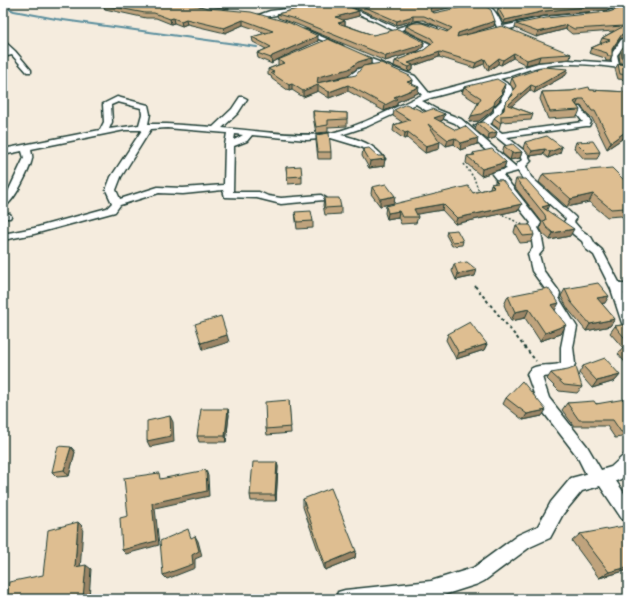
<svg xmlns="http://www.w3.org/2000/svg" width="631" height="602" viewBox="0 0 631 602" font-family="Itim,sans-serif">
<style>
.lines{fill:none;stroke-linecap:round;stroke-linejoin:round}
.stream{stroke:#5b8f9e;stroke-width:2}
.minor-casing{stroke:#1f3d34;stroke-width:3}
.path-far1{stroke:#1f3d34;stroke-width:1.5;stroke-dasharray:2 2;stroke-linecap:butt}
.path{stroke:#1f3d34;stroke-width:2;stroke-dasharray:3 3;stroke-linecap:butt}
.minor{fill:#fff;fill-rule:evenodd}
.wall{fill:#bfa37d;stroke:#1f3d34}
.shaded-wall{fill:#9b8566;stroke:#1f3d34}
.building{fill:#debe91;stroke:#1f3d34}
</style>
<rect width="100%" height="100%" fill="#f5ecde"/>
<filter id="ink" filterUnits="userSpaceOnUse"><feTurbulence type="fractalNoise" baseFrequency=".025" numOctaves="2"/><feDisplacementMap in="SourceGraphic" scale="8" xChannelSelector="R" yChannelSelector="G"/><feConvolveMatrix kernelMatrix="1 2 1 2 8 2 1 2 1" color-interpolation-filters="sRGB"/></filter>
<g filter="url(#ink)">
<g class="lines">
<path class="stream" d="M3,6l11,5 42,8 201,28"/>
<g class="minor-casing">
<g id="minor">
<path d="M333,3h8l56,25 21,-6 19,5v2l-2,1 -17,-5 -17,5 29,14 2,3 -13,9h-4v-2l10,-8 -52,-26z"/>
<path d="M477,3c14,0 20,10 25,22l2,1 40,-9 43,-4 3,2 -3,2 -43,4 -35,8 3,2 -3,2 -12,-6 -6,-13z"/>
<path d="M613,3h7l4,3 1,3 -20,5v-2l14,-4z"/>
<path d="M303,7l2,1v2l-46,8 -3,-2 14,-5z"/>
<path d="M302,30h4l37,16 -5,1 -36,-15z"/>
<path d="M628,36v5l-11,14 2,9 9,1v4c-29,-4 -60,-8 -90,-2 -13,3 -25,9 -38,12l11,7 2,6 -4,6 1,2 -8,8 -1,7 -11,9 12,9 81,-11 -10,-13 4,-2h3l11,15 -2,4h-3l-79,11 20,16 4,8 -5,5 5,11 44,40 1,2 -2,3 7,8 10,7 4,7 7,6 18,34h8v8l-4,1 4,11v24l-4,-2 -2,-3 -11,-34 -17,-34 -8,-6 -4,-8 -9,-7 -9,-12 2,-3 -42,-38 -6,-10 -15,4 38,48 -3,5 3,5 3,16 -5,6 4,15 15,20 2,3 -1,5 18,29 -4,20 2,17 -2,4 -4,5 -5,2 -22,2 7,21 38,48 14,24 10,-3 12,-11 5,-2v18l-7,7 -5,2 12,18v22l-6,-2 -22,-33 -18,5 -19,23 -13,24 -20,9 -46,34 -6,3 -47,15h-95l2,-7 7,-2 86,-9 42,-13 45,-33 20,-9 13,-24 20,-24 15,-4 -9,-18 -39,-51 -11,-31c6,-13 24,-6 34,-11v-16l4,-20 -18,-29 1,-5 -16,-22 -4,-17 5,-6 -2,-14 -4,-5 4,-6 -39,-49 2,-2 13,-3 -52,-46 -25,-10 -14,-9 -48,22 -27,9c18,4 33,9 44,24l-4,3 -3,-1 -17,-14 -30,-9 -24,2 -55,-5 -5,6 -13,5 -1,46h26l9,4 13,2 40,-3 5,3 -2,2 -43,4 -24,-6 -32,-1 -2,-7 -40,4 -24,-1 -39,12 -5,7 -81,22 -31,6v-6l31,-6 73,-20 5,-5 -6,-13 5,-13 31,-47h-17l-94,19c0,3 2,7 1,10 -2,10 -19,46 -29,48v-9l3,-2 18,-38 -2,-7 -19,4v-6l97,-19 4,-8 -1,-18 14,-7 31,8 2,9 -2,10h19l46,3 19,-18 8,-12h3l4,2 -9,14 -16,15c30,2 73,9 103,6 29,-4 70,-27 97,-39l-13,-15 -31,-13c-4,2 -11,2 -15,4 -9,5 -12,15 -26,13v-4l12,-4 9,-7 15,-5 -19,-8v-2h4l57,22 14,17 79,-21 30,-9 30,-3 44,3 -1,-8 10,-15zM493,81l12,8v3l-4,6 1,2 -8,8v4l-12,10 -8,4 4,2 6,-1 36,29 2,4 -4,3 -2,4 -55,-48 -25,-10 -14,-8 8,-3zM118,102l23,6 1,6 -3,11 -30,4 3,-7 -1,-17zM167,128l60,5 -2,12 -1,40 -41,3 -25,-1 -38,12 -4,-9 5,-13 30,-48zM235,134l8,1 -9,5z"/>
<path d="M3,40l12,11 16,19v2h-4l-15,-17 -9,2v-4l6,-2 -6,-5z"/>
<path d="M3,212l7,2 1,2 -1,2h-7z"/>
</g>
</g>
<g class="path-far1">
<path d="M464,164l10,14 5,14"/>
<path d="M499,213l24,12"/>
</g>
<path class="path" d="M475,286l61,75"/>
<use href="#minor" class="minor"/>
</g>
<g class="wall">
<path d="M185,3l133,38 -46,21v2l-14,-6 -1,-5 9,-4 -13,-7 -1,-5 14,-4 -23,-8 -18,8 -38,-9 -5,2 -8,-3 -3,1 -15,-6h-10l-41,-9 -2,-4z"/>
<path d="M197,3h30l1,1 1,5 -32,-5z"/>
<path d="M281,3h59l19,13 -17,4 3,1v4l28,10 51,7 -1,5 -5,4 -33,10 -89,-37 -18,-6 -1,-4 40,-10 -31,4z"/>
<path d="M345,3h125l-38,8 2,2 61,8 -1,5 -35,11 112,17 -1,5 -32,3 -12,3 -13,-7 -12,7 -3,-1 -10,7 -4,-7 -10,4 -35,-11 -26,9v4l-5,2 -14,-6 1,-5 29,-11 8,-6 -1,-1 -26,-13 1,-4 41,6 1,-1 -25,-11 -10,1 -17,4z"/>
<path d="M487,3h29l-25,3z"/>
<path d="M622,3h6v32l-8,4 -8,12v5l-2,5h-4l-1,-3 -16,-5 2,-5 11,-5h-2l2,-5 12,-7 -42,3 -6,-5 -30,8 -21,-9 1,-4 93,-12 16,-5 1,-1z"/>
<path d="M616,7l-9,3 -63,6 -40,8 -7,-12 1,-4z"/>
<path d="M628,41v23l-8,-1 -1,-8 2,-5z"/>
<path d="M371,58v6l-13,4 -10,7 -30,8 95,-3 -1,4 6,9 -21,9v3l-13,6 -36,-20 -19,7 -11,-7 -15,6 -11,-7 -3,1 -17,-12 -1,-3 -3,-1v-6l10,-4v-5z"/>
<path d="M618,64l10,1v15l-10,-1 -3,-10z"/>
<path d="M566,75l-32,18 -4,-3 -19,16 22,8 -2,6 -30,2 -2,7 -7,-5 2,-6 9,-7 2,-8 6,-6 3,-7 -4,-6 2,-6z"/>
<path d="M464,87l40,3 -2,3 -2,7 -6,6 -2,5 -13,10 -10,1 9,-19 -16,-10z"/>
<path d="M590,90l38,2v43l-21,14 -15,-31 -2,-1 -9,-11h-4l3,4 -3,7 -29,2 -8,-20 2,-7 29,-1z"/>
<path d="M394,110l51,4 -2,6 -3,1 37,23 -17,6 -6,-6 -8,2 -7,-6v9l-14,4 -18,-15 -3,1 -11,-8 1,-6 8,-3 -9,-6z"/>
<path d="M313,111l34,2v13l-19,1v5l-12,1 -3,-16z"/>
<path d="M477,123l20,9 -2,6 -7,2 -13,-10z"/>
<path d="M316,135l15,17v7h-13l-2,-18z"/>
<path d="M525,142l35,11 -12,5 -5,-4 -13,2 -7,-8z"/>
<path d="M576,142l24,10 -3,7h-13l-10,-11z"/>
<path d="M504,146l18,6 -2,6 -10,2 -8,-7z"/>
<path d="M363,149l15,7 6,10 -15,2 -7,-12z"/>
<path d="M473,153l33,9 -2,6 -23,8 -15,-13 1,-7 6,-1z"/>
<path d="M286,167l16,9v7l-14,1z"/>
<path d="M543,174l85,10v38l-7,-6 -14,1 -18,-15 -22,5 -28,-25z"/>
<path d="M516,179l31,31 23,26 -20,4 -7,-6 -3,-6 2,-6 -28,-36z"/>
<path d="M495,180h7l17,30 -64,14 -13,-14 -26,4 2,3 -2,6 -15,1 -3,-7 -11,2 -2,-6 1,-7 87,-13 17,-5 1,-4 4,-1z"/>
<path d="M372,187l23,9 -1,7 -14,3 -9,-12z"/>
<path d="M324,198l17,9v7l-16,1 -2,-10z"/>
<path d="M295,212l18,9v7l-16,1z"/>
<path d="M516,225l18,10 -3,7 -11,1 -6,-11z"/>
<path d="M447,231l16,10 -1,4 -10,1 -6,-11z"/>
<path d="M454,264l21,12 -19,4 -4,-9z"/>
<path d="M565,289l40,14h-4l14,16 -5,7 -24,5 -18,-22 -7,-13z"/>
<path d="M508,296l47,14 6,24 -21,7 -15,-23 -14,3 -7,-16z"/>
<path d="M628,324v42l-10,-12 5,-6 -13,-15 5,-7z"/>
<path d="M448,334l39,10 -3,6 -28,9 -10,-19z"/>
<path d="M583,366l37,9 -5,6 -23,7 -13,-15z"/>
<path d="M551,373l31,14 -5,6 -18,-2 -12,-12z"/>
<path d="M506,398l36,18 -19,4 -20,-16z"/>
<path d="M289,400l2,33 -24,2 -1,-6z"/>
<path d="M567,403l61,1v32l-13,2 -8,-12h-33l-12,-16z"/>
<path d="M228,409l1,6 -3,27h-27l-2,-6z"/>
<path d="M71,447l4,5 -6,24 -12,1 -5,-5z"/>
<path d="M277,462l1,5 -2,34h-25l-1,-6z"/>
<path d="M303,499l53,52 -1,7 -30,12 -22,-63z"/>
<path d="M628,530v40l-29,8 -27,-37 8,-7z"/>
</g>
<g class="shaded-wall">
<path d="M286,3h32v1l-32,4z"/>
<path d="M450,3h20l-39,9 -1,-2 1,-3z"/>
<path d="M492,3h24l-25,3z"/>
<path d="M617,3l-1,4 -9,3 -63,6 -40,8 1,-4 40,-9z"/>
<path d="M359,11v5l-23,6v-5z"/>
<path d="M413,16v5l-17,4 1,-4z"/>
<path d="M173,18l1,5 -3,1 -1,-5z"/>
<path d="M186,19l1,5 -5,2 -1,-5z"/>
<path d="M243,20v5l-18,8 -1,-5z"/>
<path d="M345,21v5l-7,-3z"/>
<path d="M495,21l-1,5 -37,12 1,-5z"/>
<path d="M567,25l-1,4 -30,8 2,-5z"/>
<path d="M628,31v4l-8,4 -10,15 2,-5 10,-15z"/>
<path d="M318,36v5l-46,21v2l-1,-6 1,-2z"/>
<path d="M424,42l-1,5 -5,4 -33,10 1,-5z"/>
<path d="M440,52l-1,5 -26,9v4l-5,2 1,-5 -1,-4z"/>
<path d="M514,53l-1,5 -12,7 2,-5z"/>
<path d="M540,56l-2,6 -12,3 1,-5z"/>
<path d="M371,58v6l-13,4 -10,7 -30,8v8l-15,6v-6l15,-14 40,-15z"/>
<path d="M499,58l-1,6 -10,7 1,-5z"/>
<path d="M485,59l-1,5 -10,4 2,-5z"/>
<path d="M568,69l-2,6 -32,18 2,-6z"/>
<path d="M413,80l-1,6 -5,-4z"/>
<path d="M292,84v6l-3,1v-6z"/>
<path d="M505,84l-1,6 -3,4h1l-2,6 -6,6 -2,5 -13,10 -10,1 2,-6 24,-15 6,-10z"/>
<path d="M348,85v6l-19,7v-6z"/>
<path d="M531,85l-1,5 -24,21 2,-6z"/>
<path d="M419,87l-1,6 -21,9v3l-13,6 1,-6 9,-8z"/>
<path d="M579,99l-3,7 -2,-4z"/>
<path d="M445,114l-2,6 -10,4 1,-6z"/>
<path d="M628,130v5l-21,14 4,-7z"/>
<path d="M408,132l-1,6 -3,1 1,-6z"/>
<path d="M497,132l-2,6 -7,2 1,-6z"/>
<path d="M455,138l-1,6 -8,2 2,-6z"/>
<path d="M478,138l-1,6 -17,6 1,-7z"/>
<path d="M440,142l-1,7 -14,4 1,-7z"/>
<path d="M562,147l-2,6 -12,5 2,-6z"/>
<path d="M545,149l-2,5 -13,2 2,-5z"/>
<path d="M522,152l-2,6 -10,2 2,-7z"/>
<path d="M385,159l-1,7 -15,2 1,-7z"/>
<path d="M506,162l-2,6 -23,8 1,-7z"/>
<path d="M593,194l-4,8 -22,5 4,-8z"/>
<path d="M395,196l-1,7 -14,3v-7z"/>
<path d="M443,204l-1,6 -30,5 2,-6z"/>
<path d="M522,204l-3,6 -64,14 2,-6z"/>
<path d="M549,205l-3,7 -4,-5z"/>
<path d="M399,211l-1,6 -11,2 1,-6z"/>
<path d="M574,229l-4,7 -20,4 3,-7z"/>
<path d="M477,270l-2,6 -19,4 2,-6z"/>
<path d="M609,296l-4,7 -12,2 4,-7z"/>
<path d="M559,303l-5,9 -3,-7z"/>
<path d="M529,309l-4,9 -14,3 4,-9z"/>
<path d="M615,319l-5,7 -24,5 4,-7z"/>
<path d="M566,325l-5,9 -21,7 5,-8z"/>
<path d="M227,335l2,7 -26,8 -2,-7z"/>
<path d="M487,344l-3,6 -28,9 3,-6z"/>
<path d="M620,375l-5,6 -23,7 5,-7z"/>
<path d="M228,409l1,6 -3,27 -1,-6z"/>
<path d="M546,410l-4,6 -19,4 4,-6z"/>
<path d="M170,416l3,6 1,20 -24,5 -3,-6z"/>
<path d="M71,447l4,5 -6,24 -5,-6z"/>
<path d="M277,462l1,5 -2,34 -1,-6z"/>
<path d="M206,470l2,6 1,20 -54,12 4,37 -33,9 -4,-4 30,-47z"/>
<path d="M78,522l5,5 -3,44 -5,-4z"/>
<path d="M195,536l3,5 4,15 -7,3v9l-28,11 -4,-4 29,-20z"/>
<path d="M356,551l-1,7 -30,12v-6z"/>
<path d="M86,565l5,4 -2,30h-9z"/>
<path d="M628,567v3l-29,8 10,-6z"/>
</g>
<g class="building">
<path d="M107,3h78l23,5 43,4 39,11 28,13 -46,20 -1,2 -14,-5 14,-6 -19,-10 21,-6 -30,-11 -19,8 -38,-9 -5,2 -8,-3 -3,1 -16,-6h-9l-42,-8z"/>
<path d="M317,3h23l19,8 -23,6 9,4 -7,2 35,12 25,-6 26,13 -5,4 -33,10 -91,-37 -18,-5 40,-10z"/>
<path d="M355,3h95l-19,4 -1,3 4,3 47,-10 10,7 4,11 -37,12 -1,4 45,-11 69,28 -31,2 -13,4 -13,-7 -11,7 -4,-2 -10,8 -4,-7 -9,4 -36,-11 -32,11 5,2 -4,2 -14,-6 29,-11 10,-8 -3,-4 -25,-12 8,-3h8l25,9 5,-4 -28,-12h-11l-16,5z"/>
<path d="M526,3h91l-8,2 -64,6 -40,9 -7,-12z"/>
<path d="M627,3h1v28l-6,3 -10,15v7h-4l-1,-3 -16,-5 19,-8 -8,-2 22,-12 -50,3 -7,-4 -29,7 -22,-8 30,-6 63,-6 18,-6z"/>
<path d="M328,39l43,19 -13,4 -9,7 -31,8 -1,6 39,-8 7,-9 18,-3 29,13 3,4 -6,2 12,5 -25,10 3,2 -12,6 -37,-20 -19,7 -11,-7 -15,6 -11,-7 -3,1 -18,-12 3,-1 -6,-3 16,-6 -6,-3z"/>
<path d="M628,41v17h-6l-1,-8z"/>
<path d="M618,64l10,1v10l-8,-1z"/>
<path d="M544,67l24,2 -32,18 -5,-2 -23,20 25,9 -32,2v7l-7,-5 10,-8 1,-7 8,-8 -1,-3 4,-6 -4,-8z"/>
<path d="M497,79l8,5 -4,7 1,3 -7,7 -1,4 -13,9 -10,2 10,-18 -17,-11z"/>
<path d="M589,87l1,3 38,2v38l-17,12 -16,-31h-3l-8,-12h-5l-5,3 6,8 -30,2 -8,-20 29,-1z"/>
<path d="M406,104l18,8 8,-3 13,5 -11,4 22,12 9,-4 13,12 -17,5 -6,-5 -7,2 -20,-16 12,18 -14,4 -18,-14 -3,1 -11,-8 16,-5 -16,-10z"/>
<path d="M313,111l34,2v6l-19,1v5l-12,2z"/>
<path d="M484,122l13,10 -8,2 -12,-11z"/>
<path d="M329,133l2,19h-13l-2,-17z"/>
<path d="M547,136l15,11 -12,5 -5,-3 -13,2 -7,-9z"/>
<path d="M593,141l7,11 -13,1 -11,-11z"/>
<path d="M513,144l9,8 -10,1 -8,-7z"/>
<path d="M369,148l9,8h5l2,3 -15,2 -7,-12z"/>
<path d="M492,149l14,13 -24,7 -15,-13 8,-1 -2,-2z"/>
<path d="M301,166l1,10 -15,1 -1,-10z"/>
<path d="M612,168l16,16v26l-3,-2 -14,1 -18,-15 -22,5 -28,-25z"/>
<path d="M516,179h10l23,26 -7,2 32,22 -21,4 -7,-6 -3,-6 3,-1 -1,-5z"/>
<path d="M495,180h7l20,24 -65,14 -14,-14 -29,5 4,8h-16l-3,-6 -11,2 -2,-7 82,-20 5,7 21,-6 -3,-3 7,-1z"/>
<path d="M386,184l9,12 -15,3 -8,-12z"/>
<path d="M324,198h15l2,9 -16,1z"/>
<path d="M311,211l2,10 -16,1 -2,-10z"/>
<path d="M516,225h14l2,3 2,7 -11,1z"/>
<path d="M457,230l6,11 -11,1 -5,-11z"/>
<path d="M467,262l10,8 -19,4 -4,-10z"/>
<path d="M598,283l11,13 -12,2 18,21 -25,5 -19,-22 -6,-13z"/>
<path d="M548,288l11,15 -8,2 15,20 -21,8 -16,-24 -14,3 -7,-16z"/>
<path d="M221,316l6,19 -26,8 -6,-19z"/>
<path d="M470,322l17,22 -28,9 -11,-19z"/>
<path d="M628,324v18l-13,-16z"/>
<path d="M628,346v7l-5,-6z"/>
<path d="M605,358l15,17 -23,6 -14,-15z"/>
<path d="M576,367l6,20 -18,-2 -13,-12 17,-3z"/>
<path d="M522,381l24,29 -19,4 -21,-16z"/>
<path d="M625,399l3,5v27l-7,1 -8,-12h-34l-12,-17 27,-2 2,3z"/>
<path d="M289,400l2,27 -25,2 -1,-27z"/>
<path d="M201,409h27l-3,27h-28z"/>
<path d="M170,416l1,20 -24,5v-20z"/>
<path d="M58,446l13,1 -7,23 -12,2z"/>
<path d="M253,462h24l-2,33h-25z"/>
<path d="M206,470l1,21 -55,12 4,38 -34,9 -2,-32 8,-2 -4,-38 35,-5 1,6z"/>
<path d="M331,488l25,63 -31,13 -22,-65z"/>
<path d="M78,522l-3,45 11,-2 -3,33 -3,1h-73l2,-17 34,-7 5,-45z"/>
<path d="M624,526l4,4v37l-19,5 -29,-38z"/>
<path d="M188,529l3,9 4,-2 4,15 -7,4 1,9 -30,11 -3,-34z"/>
</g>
</g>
<rect width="631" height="602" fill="none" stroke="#fff" stroke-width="16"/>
<rect x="8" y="8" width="615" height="586" fill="none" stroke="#1f3d34" stroke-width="1.5" filter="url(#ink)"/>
</svg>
